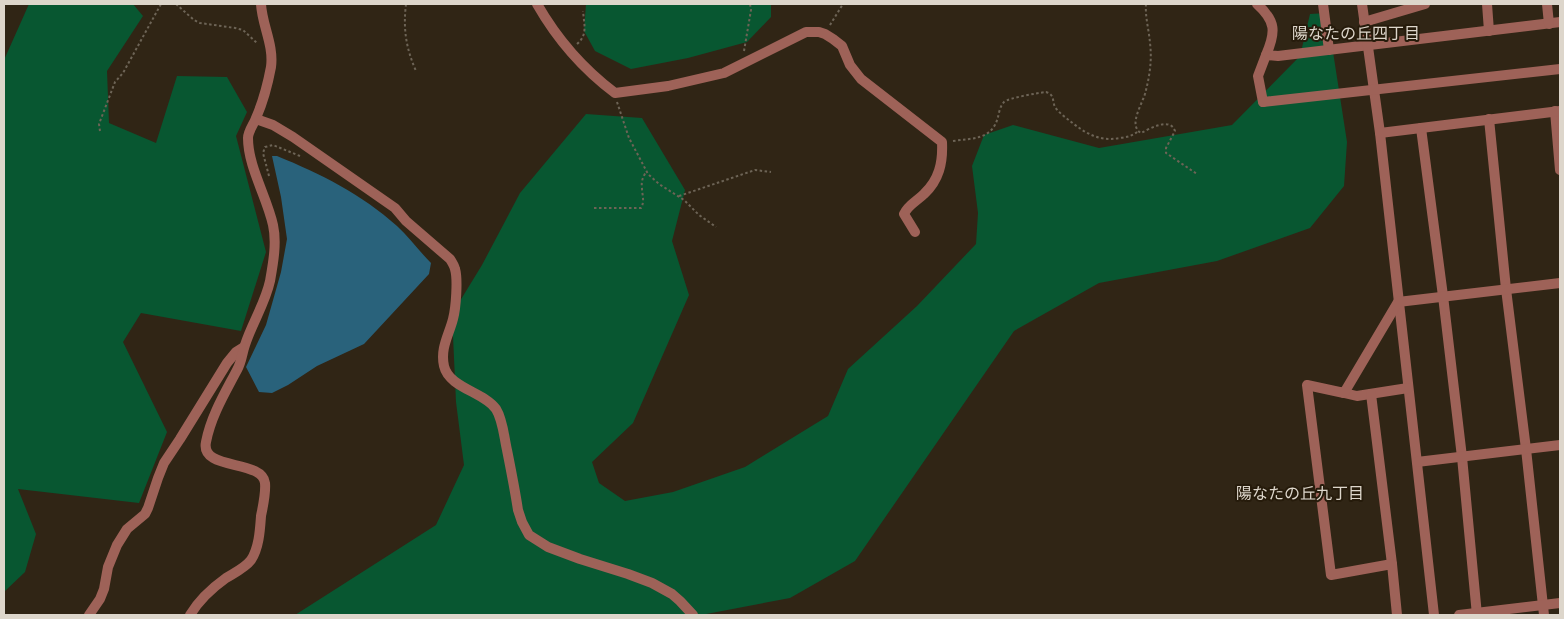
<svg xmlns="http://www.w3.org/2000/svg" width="1564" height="619" viewBox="0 0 1564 619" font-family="'Varela Round','Noto Sans JP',sans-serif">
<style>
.green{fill:#085731}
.water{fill:#29627b}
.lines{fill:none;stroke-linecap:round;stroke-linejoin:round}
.path{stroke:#6d6456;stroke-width:2;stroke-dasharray:2.5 2.5;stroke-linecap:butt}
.minor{stroke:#9e6258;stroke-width:10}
.tertiary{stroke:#9e6258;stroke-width:10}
.labels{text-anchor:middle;stroke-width:4;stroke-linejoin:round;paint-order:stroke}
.neighbourhood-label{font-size:16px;fill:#ddd6cb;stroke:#261b0b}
</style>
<rect width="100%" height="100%" fill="#302515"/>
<g class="green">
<path d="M29,4h104l10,12 -36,55 2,52 47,20 21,-67 50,1 20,35 -11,24 30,116 -25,79 -100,-18 -18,29 44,90 -28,71 -121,-14 18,45 -11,38 -21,20v-532z"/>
<path d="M586,4h185v13l-24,25 -59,16 -57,11 -36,-18 -11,-20z"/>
<path d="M1327,13l20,129 -3,44 -34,42 -93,33 -118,22 -85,48 -159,230 -65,37 -89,17h-406l141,-90 28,-60 -8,-63 -4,-88 30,-49 38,-72 66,-79 56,4 43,72 -13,51 17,54 -56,128 -41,39 7,21 26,18 48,-9 72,-25 83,-51 20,-47 69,-63 59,-62 2,-31 -6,-47 12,-31 29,-10 86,23 133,-23 68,-69 10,-42z"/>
</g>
<path class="water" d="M272,156h5c44,18 84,38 120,70 12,11 22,25 34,37l-2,11 -65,70 -47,22 -29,19 -16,8 -13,-1 -13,-25 20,-42 15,-53 6,-33 -6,-42z"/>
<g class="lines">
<g class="path">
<path d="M176,4l18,16 6,3 35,5 8,2 15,14"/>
<path d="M406,4c-3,25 0,44 10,67"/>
<path d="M1146,4c-1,13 3,26 4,39 2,16 0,31 -4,47 -2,12 -19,35 -5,43 10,-5 29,-16 34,-2l-9,17v5l31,21"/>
<path d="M830,25l13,-21"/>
<path d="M577,44c11,-9 7,-20 6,-33"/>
<path d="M744,51l7,-41 -1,-6"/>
<path d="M617,102l12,36 19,36 11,10 25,16 15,15 17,12"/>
<path d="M100,131l-1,-7 16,-42 8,-9 38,-69"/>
<path d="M953,141c20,-3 39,-1 45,-24 1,-4 2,-11 6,-15 4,-4 34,-9 42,-10 9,3 6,9 9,15 4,6 10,10 15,14 15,12 29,21 50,17 7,-1 13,-2 18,-7"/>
<path d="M269,176l-6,-23 2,-6 8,-2 27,11"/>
<path d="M679,196l76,-26 16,2"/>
<path d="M594,208h47c4,-7 1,-13 1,-20 -1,-7 1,-11 4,-16"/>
</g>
<g class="minor">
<path d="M537,4c20,35 46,65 78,89l53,-7 56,-13 82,-41h13l6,2 8,5 9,7 8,19 11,14 81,63c1,21 -3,38 -18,52 -7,7 -16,11 -20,20l11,18"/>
<path d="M1257,4c19,17 19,28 9,51l12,1 282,-34"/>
<path d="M1323,4l6,46"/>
<path d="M1362,4l18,129 54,482"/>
<path d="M1487,4l2,27"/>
<path d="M1547,4l2,20"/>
<path d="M1364,22l61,-18"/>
<path d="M1263,102l-5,-26 8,-21"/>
<path d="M1555,111l5,59"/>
<path d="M256,119l17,6 20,12 102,71 11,13 44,38c2,3 4,6 5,10 3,10 1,39 -2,50 -4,16 -13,29 -9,47 5,22 40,26 52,43 7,11 8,28 11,41 4,20 8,40 11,60l4,12 7,13 19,12 32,12 48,15 24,9 20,11 8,7 13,14"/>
<path d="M1489,119l17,170 20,160 18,166"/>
<path d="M1421,128l22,168 19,161 15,158"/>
<path d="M1380,133l180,-22"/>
<path d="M1344,393l13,3 51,-8"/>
<path d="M1371,394l21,170"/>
<path d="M1417,462l143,-17"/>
<path d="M89,615l11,-16 4,-10 4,-22 9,-22 10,-16 18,-15 3,-6 10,-30 6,-15 16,-24 47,-76 9,-11 8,-5"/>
<path d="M190,615c9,-15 22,-27 36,-37 8,-5 19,-10 25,-18 8,-12 9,-30 10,-44 2,-10 5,-23 4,-33 -3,-24 -65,-12 -59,-41 5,-26 19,-49 31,-72 5,-9 5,-17 8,-25 7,-22 20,-41 25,-64 3,-17 7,-38 3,-56 -6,-28 -25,-58 -25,-87 0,-7 6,-14 8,-20 7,-16 12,-35 15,-51 3,-22 -9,-42 -10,-63"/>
<path d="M1397,615l-5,-51 -61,11 -24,-190 37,8 54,-91 162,-19"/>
<path d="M1459,615l101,-12"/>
</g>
<path class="tertiary" d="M1263,102l297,-33"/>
</g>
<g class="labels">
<g class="neighbourhood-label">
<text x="1356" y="39">陽なたの丘四丁目</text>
<text x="1300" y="499">陽なたの丘九丁目</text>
</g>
</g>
<rect width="1564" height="619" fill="none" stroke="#ddd6cb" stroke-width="10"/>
</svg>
